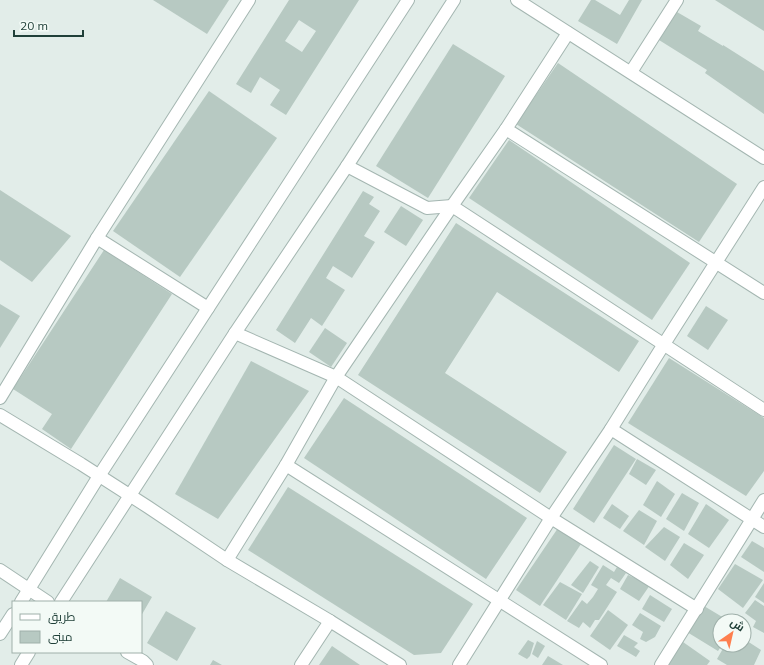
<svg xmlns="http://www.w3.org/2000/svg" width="764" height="665" viewBox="0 0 764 665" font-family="Mulish,Cairo,sans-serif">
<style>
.building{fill:#b7c9c2;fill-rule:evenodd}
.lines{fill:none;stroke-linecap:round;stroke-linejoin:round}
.pedestrian-casing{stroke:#a4b6b1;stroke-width:14}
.minor-casing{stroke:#a4b6b1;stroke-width:14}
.pedestrian{stroke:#fff;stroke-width:12}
.minor{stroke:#fff;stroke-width:12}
</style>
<rect width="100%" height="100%" fill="#e2ede9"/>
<g class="building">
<path d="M153,0h76l-22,34z"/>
<path d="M289,0h70l-73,115 -16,-10 10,-15 -20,-13 -9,16 -15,-9zM299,20l17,11 -14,21 -17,-11z"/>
<path d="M591,0h4l25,15 9,-15h13l-25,44 -39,-23z"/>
<path d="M715,0h49v31l-8,-5z"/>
<path d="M677,12l24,14 -3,5 25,15v-1l41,26v43l-59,-41 2,-3 -48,-30z"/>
<path d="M453,44l52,32 -77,122 -52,-32z"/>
<path d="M558,63l179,121 -38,58 -183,-118z"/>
<path d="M209,91l68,47 -97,139 -67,-46z"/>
<path d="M509,140l181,123 -38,57 -183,-122z"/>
<path d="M0,190l71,46 -39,46 -32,-22z"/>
<path d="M363,191l11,6 -5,7 11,7 -16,25 11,6 -23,36 -19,-12 -7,12 19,12 -23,36 -11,-8 -16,25 -19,-13z"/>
<path d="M401,206l22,14 -17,26 -22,-14z"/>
<path d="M456,223l183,118 -20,31 -122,-80 -52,81 122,79 -27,41 -182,-118z"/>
<path d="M104,250l68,44 -101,155 -29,-20 10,-15 -39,-25z"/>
<path d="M0,304l20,12 -20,32z"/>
<path d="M706,306l22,14 -20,30 -21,-14z"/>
<path d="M325,328l22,15 -16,24 -22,-15z"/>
<path d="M669,358l95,60v53l-18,25 -118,-73z"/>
<path d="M251,361l58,30 -91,128 -43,-25z"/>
<path d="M344,398l183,120 -41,61 -182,-121z"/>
<path d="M614,445l22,14 -42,64 -21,-14z"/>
<path d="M637,459l19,11 -10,15 -17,-11z"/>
<path d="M657,481l18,13 -14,23 -18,-12z"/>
<path d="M288,487l185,117 -32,49 -27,2 -166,-105z"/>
<path d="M682,493l17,10 -15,28 -18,-12z"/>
<path d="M612,504l17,12 -9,13 -17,-11z"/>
<path d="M706,504l23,16 -20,28 -21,-14z"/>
<path d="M639,510l18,11 -13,24 -21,-14z"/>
<path d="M664,527l16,10 -15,24 -20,-14z"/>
<path d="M558,528l23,16 -41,62 -24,-16z"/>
<path d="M752,541l12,7v24l-23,-15z"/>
<path d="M684,543l20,12 -16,24 -18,-14z"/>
<path d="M590,561l9,6 -16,26 -12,-8z"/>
<path d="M735,564l28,16 -20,28 -25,-19z"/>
<path d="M603,565l11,7 3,-5 9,6 -7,10 -8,-5 -5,7 11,7 -18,28h-4l-5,8 -7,-6 -4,6 -12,-7 15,-21 5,4 6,-7 5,-8 -7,-4z"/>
<path d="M628,575l22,10 -11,16 -19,-12z"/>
<path d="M120,578l32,19 -11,19v-14h-35z"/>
<path d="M560,582l22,12 -16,26 -23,-15z"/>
<path d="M764,583v20l-9,-6z"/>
<path d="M650,595l22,14 -8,13 -22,-13z"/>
<path d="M755,600l9,6v27l-11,-6 3,-6 -11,-8z"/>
<path d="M704,606l25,15h-9v24h2l-4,6 -31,-19z"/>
<path d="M608,610l20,15 -18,25 -20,-14z"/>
<path d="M166,611l30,17 -19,33 -30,-18z"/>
<path d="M640,613l21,13 -6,11 -9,5 -6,-3 3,-7 -11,-7z"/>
<path d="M624,635l14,8 -4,4 6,4 -4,6 -19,-11z"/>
<path d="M744,639l17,11 -7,15h-27l-10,-6 8,-14h19z"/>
<path d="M528,640l6,3 -4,13 -3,3 -9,-5z"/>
<path d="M537,641l8,5 -7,12 -6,-4z"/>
<path d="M683,642l27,19 -3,4h-39z"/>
<path d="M332,646l28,19h-41z"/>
<path d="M548,656l15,9h-21z"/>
<path d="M213,660l9,5h-12z"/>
</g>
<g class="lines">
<g class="pedestrian-casing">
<path id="pedestrian" d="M0,398l97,-160 152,-238"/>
</g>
<g class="minor-casing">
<g id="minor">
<path d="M517,0l247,158"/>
<path d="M631,72l46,-72"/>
<path d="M506,129l258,164"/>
<path d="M347,166l80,42 25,-2 312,204"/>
<path d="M97,238l111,70"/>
<path d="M235,333l101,44 215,141 146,91"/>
<path d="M0,415l81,49 67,43 79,53 103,61 70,44"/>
<path d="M611,429l153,98"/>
<path d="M286,465l315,200"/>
<path d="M227,560l59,-95 50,-88 116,-171 54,-77 62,-96"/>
<path d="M0,570l48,32"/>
<path d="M21,602l78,-126 309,-476"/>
<path d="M61,602l174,-269 112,-167 107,-166"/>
<path d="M0,634l13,-20"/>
<path d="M127,652l16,9 4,4"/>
<path d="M21,665l8,-13"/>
<path d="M301,665l29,-44"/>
<path d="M459,665l92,-147 60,-89 53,-85 100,-157"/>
<path d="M661,665l103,-165"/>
</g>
</g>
<use href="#pedestrian" class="pedestrian"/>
<use href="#minor" class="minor"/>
</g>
<rect x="12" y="601" width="130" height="52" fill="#f3faf6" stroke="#9fb0aa"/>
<rect x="20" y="614" width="20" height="6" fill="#ffffff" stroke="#9fb0aa"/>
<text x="48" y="621" font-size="12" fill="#204039">طريق</text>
<rect x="20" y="631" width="20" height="12" fill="#b7c9c2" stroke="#9fb0aa"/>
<text x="48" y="641" font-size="12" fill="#204039">مبنى</text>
<g transform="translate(732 633) rotate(34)"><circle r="19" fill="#f3faf6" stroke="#9fb0aa"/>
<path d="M0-3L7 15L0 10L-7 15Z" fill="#fe7f4f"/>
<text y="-6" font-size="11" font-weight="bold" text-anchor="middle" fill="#204039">ش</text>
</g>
<path d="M14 30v6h69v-6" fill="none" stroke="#204039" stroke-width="2"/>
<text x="20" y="30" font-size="12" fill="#204039" stroke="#f3faf6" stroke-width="3" paint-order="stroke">20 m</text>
</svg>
